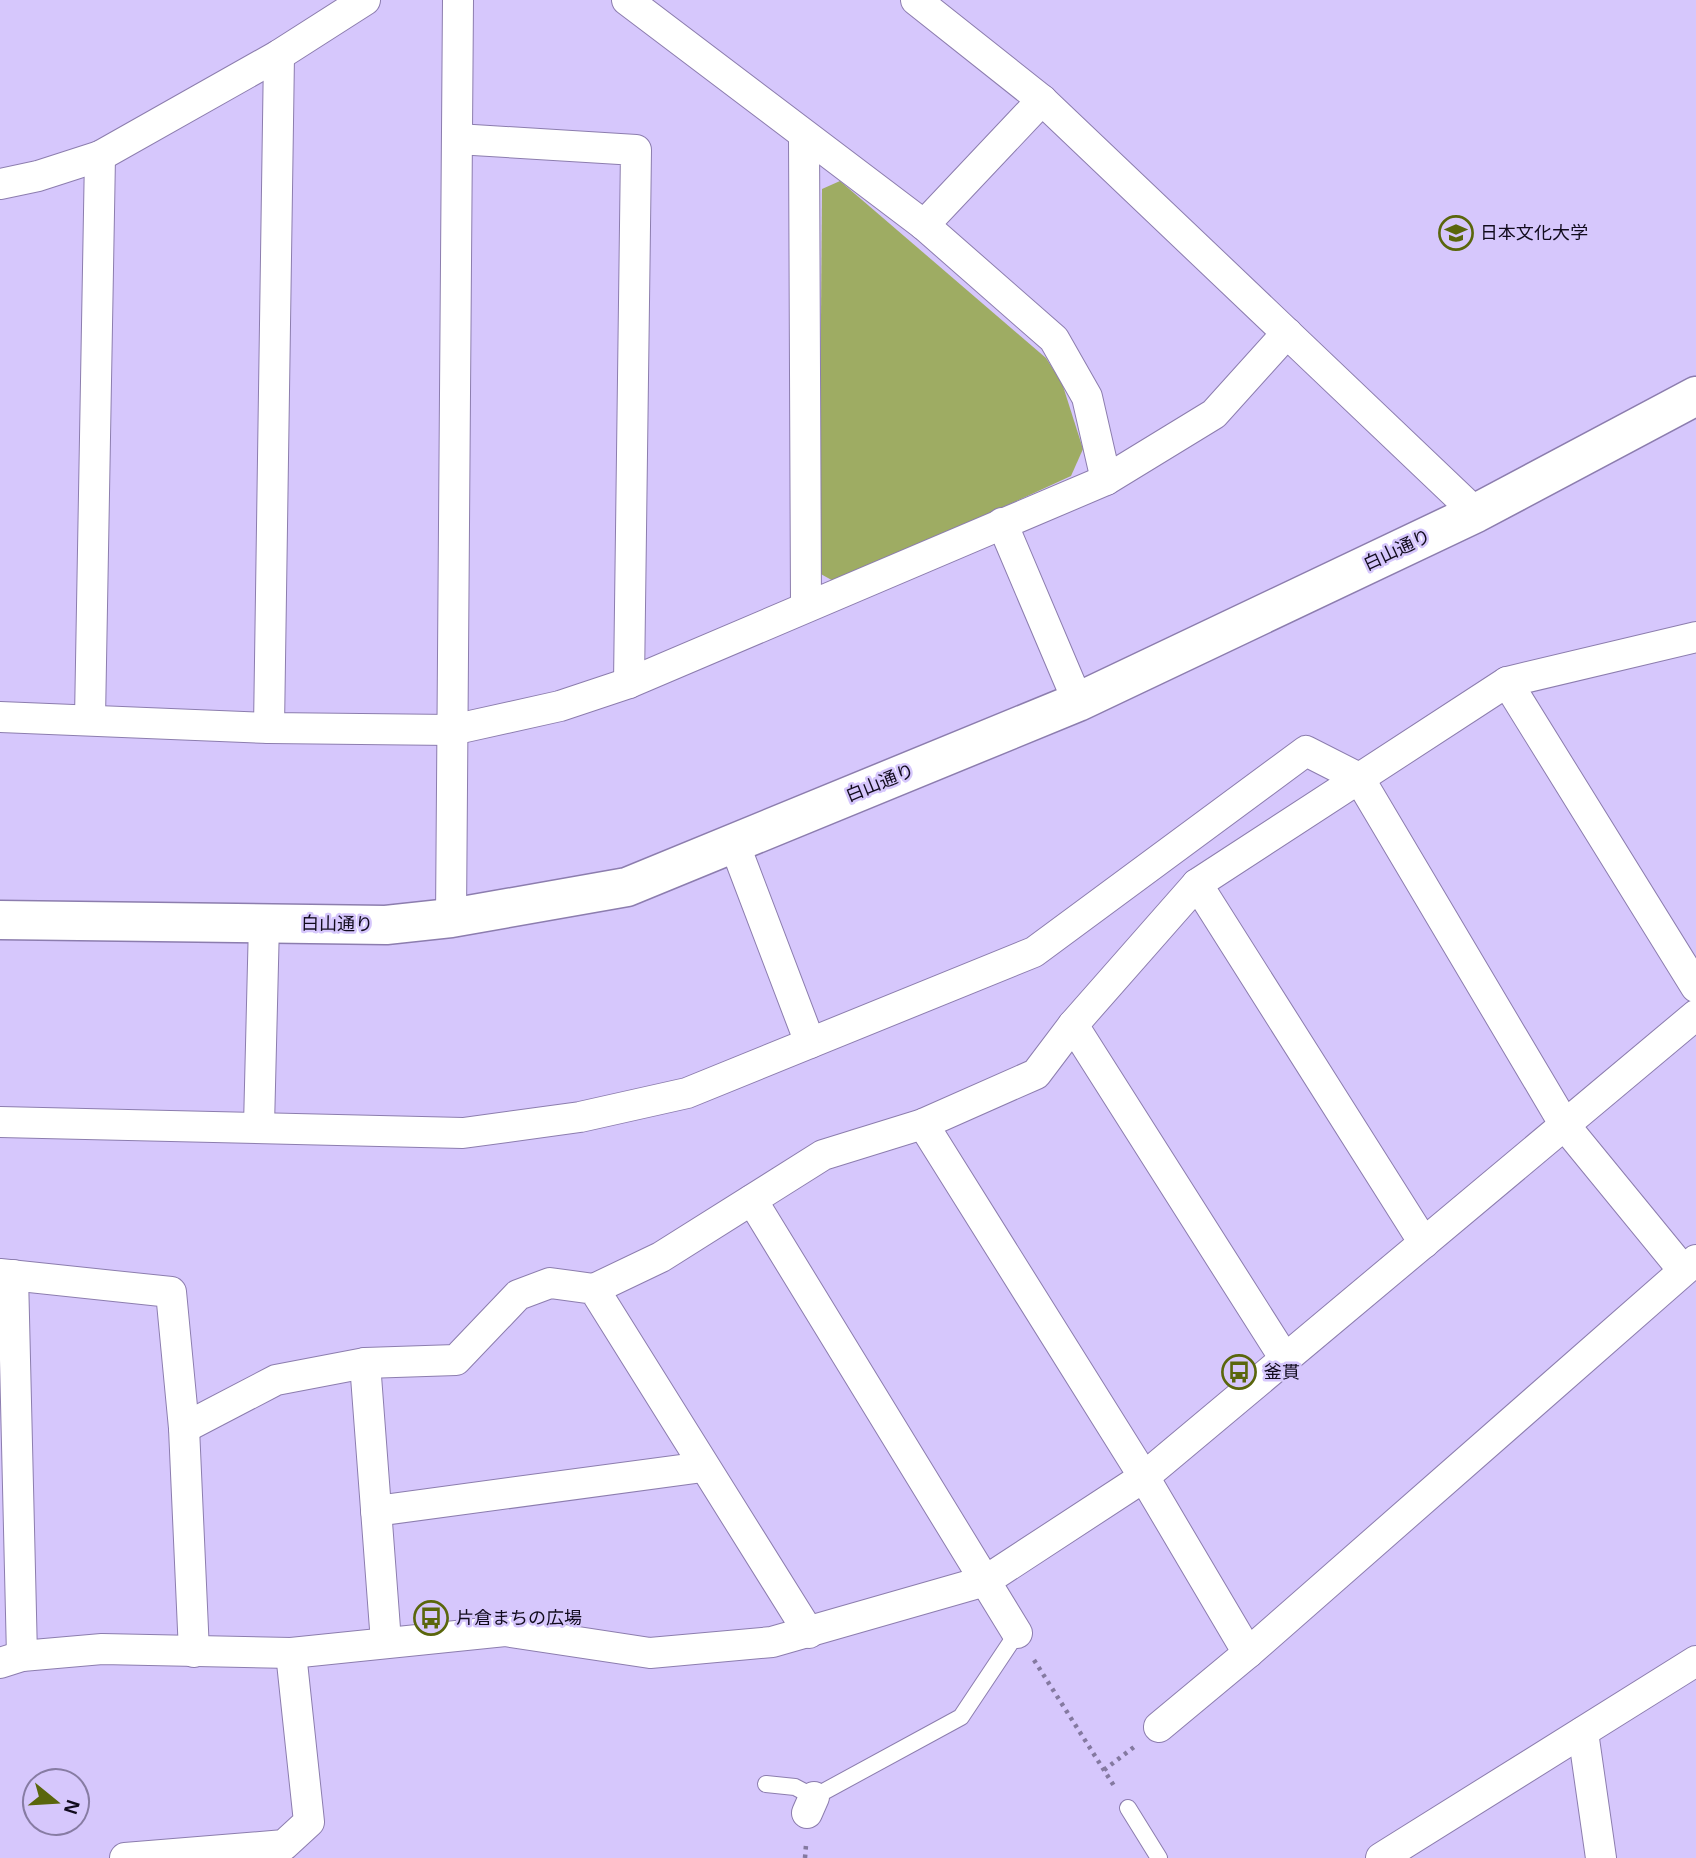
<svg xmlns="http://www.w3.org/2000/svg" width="1696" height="1858" viewBox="0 0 1696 1858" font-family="Helvetica,'Noto Sans JP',sans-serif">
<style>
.green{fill:#9eac63}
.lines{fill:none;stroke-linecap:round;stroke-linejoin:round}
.lane-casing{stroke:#8c7dae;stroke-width:18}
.street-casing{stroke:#8c7dae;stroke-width:32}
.secondary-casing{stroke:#8c7dae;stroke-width:41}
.path{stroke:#8479a0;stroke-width:4.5;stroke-dasharray:3.5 5;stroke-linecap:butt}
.lane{stroke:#fff;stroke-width:16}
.street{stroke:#fff;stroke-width:30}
.secondary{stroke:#fff;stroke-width:38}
.labels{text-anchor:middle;stroke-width:5;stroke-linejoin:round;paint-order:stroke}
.poi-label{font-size:18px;fill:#110b1d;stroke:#d6c7fc;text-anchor:start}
.street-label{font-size:18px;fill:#110b1d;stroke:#d6c7fc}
</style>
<rect width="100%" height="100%" fill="#d6c7fc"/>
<path class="green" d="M840,181l206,177 16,25 21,66 -12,27 -234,107 -18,-10 3,-384z"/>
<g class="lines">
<g class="lane-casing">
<g id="lane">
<path d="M766,1784l29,3 19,10 147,-80 56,-84"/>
<path d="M1128,1808l31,50"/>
</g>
</g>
<g class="street-casing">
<g id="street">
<path d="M627,0l297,225 130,114 33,58 19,83"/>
<path d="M916,0l126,100 434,413"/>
<path d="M804,136l2,471"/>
<path d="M457,139l179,11 -7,533"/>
<path d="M0,184l38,-8 62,-20 179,-101 86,-55"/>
<path d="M924,225l118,-125"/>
<path d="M1002,523l76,179"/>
<path d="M1507,682l189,305"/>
<path d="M0,717l269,11 183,2 108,-24 69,-23 477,-203 108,-66 73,-81"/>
<path d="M90,719l10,-563"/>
<path d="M269,728l10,-673"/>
<path d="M734,843l76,200"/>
<path d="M1197,884l227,359"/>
<path d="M451,918l7,-918"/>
<path d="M1073,1025l212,334"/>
<path d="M0,1122l463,11 117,-16 107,-24 347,-141 272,-201 53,27 207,349 117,143"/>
<path d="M923,1124l221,353 104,176"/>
<path d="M259,1126l5,-203"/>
<path d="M752,1200l265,433"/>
<path d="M0,1274l171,18 13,136 10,224"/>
<path d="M13,1275l9,381"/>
<path d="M594,1289l67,-32 162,-102 100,-31 113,-50 37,-49 124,-141 310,-202 189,-45"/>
<path d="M365,1363l21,279"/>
<path d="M184,1428l92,-48 89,-17 91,-3 62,-65 32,-12 44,6 215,344"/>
<path d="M376,1511l327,-44"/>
<path d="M0,1663l22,-7 80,-7 189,4 214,-22 145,22 122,-11 213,-61 159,-104 552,-462"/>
<path d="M1159,1727l89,-74 448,-393"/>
<path d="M1583,1732l18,126"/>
<path d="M807,1813l7,-16"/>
<path d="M125,1858l159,-13 25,-23 -18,-169"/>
<path d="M1381,1858l315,-197"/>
</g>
</g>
<g class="secondary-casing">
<path id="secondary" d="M0,920l386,5 65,-7 176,-31 451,-185 398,-189 220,-117"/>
</g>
<g class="path">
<path d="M1034,1660l82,129"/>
<path d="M1104,1770l30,-23"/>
<path d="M805,1858l1,-13"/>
</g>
<use href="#lane" class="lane"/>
<use href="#street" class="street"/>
<use href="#secondary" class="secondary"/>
</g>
<defs>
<g id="university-ring" transform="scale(1.75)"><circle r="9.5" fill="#d6c7fc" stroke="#5a660c" stroke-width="1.5"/><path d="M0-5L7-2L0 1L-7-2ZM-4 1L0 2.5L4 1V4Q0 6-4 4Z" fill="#5a660c"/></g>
<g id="bus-ring" transform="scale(1.75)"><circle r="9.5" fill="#d6c7fc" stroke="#5a660c" stroke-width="1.5"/><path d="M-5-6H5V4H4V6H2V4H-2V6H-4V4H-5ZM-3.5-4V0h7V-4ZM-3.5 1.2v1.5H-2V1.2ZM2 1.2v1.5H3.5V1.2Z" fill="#5a660c"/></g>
</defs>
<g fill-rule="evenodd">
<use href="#university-ring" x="1456" y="233"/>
<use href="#bus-ring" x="1239" y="1372"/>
<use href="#bus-ring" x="431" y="1618"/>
</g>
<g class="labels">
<g class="poi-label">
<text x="1480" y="239">日本文化大学</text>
<text x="1264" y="1378">釜貫</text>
<text x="456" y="1624">片倉まちの広場</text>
</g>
<g class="street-label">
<text transform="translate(1397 550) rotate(-25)" y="6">白山通り</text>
<text transform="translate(880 783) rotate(-22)" y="6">白山通り</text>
<text transform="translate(337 924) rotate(1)" y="6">白山通り</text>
</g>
</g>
<g transform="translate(56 1802) rotate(108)"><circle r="33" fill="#d6c7fc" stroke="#877ca3" stroke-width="2"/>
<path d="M0-5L12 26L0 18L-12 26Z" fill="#5a660c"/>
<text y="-10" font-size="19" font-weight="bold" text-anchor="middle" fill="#110b1d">N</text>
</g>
</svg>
